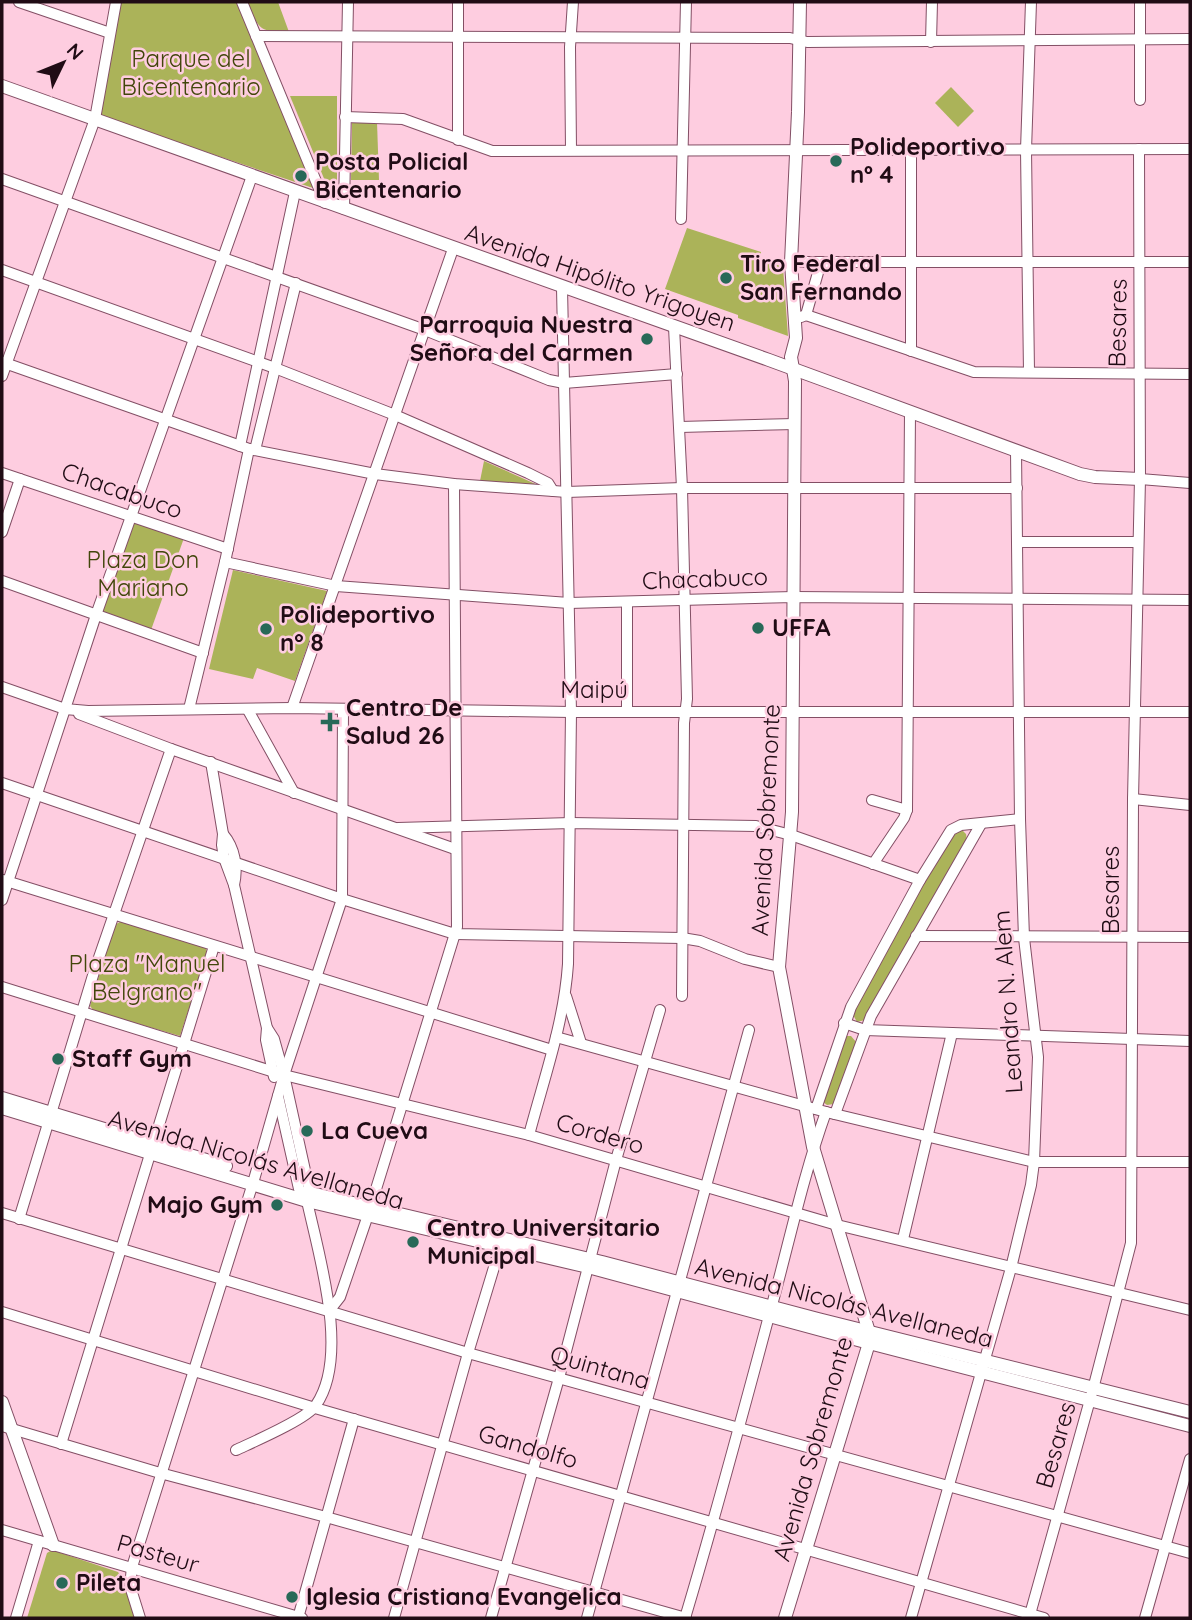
<svg xmlns="http://www.w3.org/2000/svg" width="1192" height="1620" viewBox="0 0 1192 1620" font-family="Quicksand,sans-serif">
<style>
.green{fill:#abb359}
.lines{fill:none;stroke-linecap:round;stroke-linejoin:round}
.minor-casing{stroke:#834f65;stroke-width:12}
.major-casing{stroke:#834f65;stroke-width:14}
.minor{stroke:#fff;stroke-width:10}
.major{stroke:#fff;stroke-width:12}
.poi-dot{fill:#286958;stroke:#fecde0;stroke-width:2.5}
.labels{text-anchor:middle;stroke-width:5;stroke-linejoin:round;paint-order:stroke}
.park-label{font-size:24px;fill:#42460b;stroke:#fecde0}
.poi-label{font-size:24px;font-weight:bold;fill:#200c15;stroke:#fecde0;text-anchor:start}
.street-label{font-size:24px;fill:#200c15;stroke:#fecde0}
</style>
<rect width="100%" height="100%" fill="#fecde0"/>
<g class="green">
<path d="M120,2h117l76,186 -214,-72z"/>
<path d="M247,2h31l11,30c-31,0 -30,-3 -42,-30z"/>
<path d="M951,87l23,24 -16,16 -23,-24z"/>
<path d="M290,96h47v95l-3,4 -4,-2z"/>
<path d="M352,122h25l2,58h-28z"/>
<path d="M687,228l74,24 -1,7 23,8 5,69 -50,-18v-3l-73,-26z"/>
<path d="M484,461l56,25 -60,-5z"/>
<path d="M137,522l47,16 -33,92 -49,-18 32,-88z"/>
<path d="M233,570l94,21 -32,90 -38,-13 -4,11 -44,-10z"/>
<path d="M962,830l4,4 1,6 -102,180 -8,2 -5,-9 100,-181z"/>
<path d="M122,921l84,27 1,5 -27,83 -86,-25 -4,-5 24,-81z"/>
<path d="M845,1036h6l6,7 -23,61 -7,1 -4,-3z"/>
<path d="M52,1550l66,22 5,7 12,39h-108l20,-65z"/>
</g>
<g class="lines">
<g class="minor-casing">
<g id="minor">
<path d="M19,2l91,31"/>
<path d="M242,2l83,201"/>
<path d="M256,36l534,2 17,4 383,-3"/>
<path d="M931,42l1,-40"/>
<path d="M1140,100v-98"/>
<path d="M345,117l58,2 89,32 698,-2"/>
<path d="M458,140v-138"/>
<path d="M571,150l-1,-103 3,-45"/>
<path d="M911,151v200"/>
<path d="M2,179l423,151 124,50 15,3 113,-9"/>
<path d="M344,209l4,-207"/>
<path d="M681,219l5,-217"/>
<path d="M791,262h399"/>
<path d="M2,270l273,98 120,47 133,58 20,10 5,8"/>
<path d="M806,315l168,57 216,2"/>
<path d="M801,317l5,-2 15,-53"/>
<path d="M674,327l8,161 5,211 -3,24 -2,273"/>
<path d="M2,362l247,87 126,25 79,10 113,8 115,-4h335"/>
<path d="M1029,372l-3,-222 5,-148"/>
<path d="M2,376l93,-257 21,-117"/>
<path d="M680,427l115,-3"/>
<path d="M240,446l55,-254"/>
<path d="M255,450l41,-167"/>
<path d="M2,473l226,76"/>
<path d="M1140,479l50,4"/>
<path d="M2,532l18,-53"/>
<path d="M1019,542h119"/>
<path d="M225,562l111,24 233,17 225,-6 396,3"/>
<path d="M2,581l201,72"/>
<path d="M627,602v109"/>
<path d="M2,687l63,22 23,2 204,-3 279,4h619"/>
<path d="M292,708l161,-459"/>
<path d="M189,709l36,-147 24,-113"/>
<path d="M248,710l46,83"/>
<path d="M79,714l92,35 284,100"/>
<path d="M211,762l12,72 -1,11 2,13 10,27 33,143 7,11 10,36 26,118 -2,4"/>
<path d="M2,783l340,116 113,35 227,4 18,3 45,18 34,8"/>
<path d="M1133,799l57,6"/>
<path d="M872,800l35,10"/>
<path d="M398,828l173,-5 185,3 35,9 129,45"/>
<path d="M223,834c12,14 15,33 11,51"/>
<path d="M873,864l31,-46 3,-8 3,-398"/>
<path d="M3,880l549,170"/>
<path d="M2,900l94,-285 156,-439"/>
<path d="M916,936l274,1"/>
<path d="M2,987l282,88 245,60 308,90 353,85"/>
<path d="M566,996l15,47"/>
<path d="M844,1023l21,7 325,11"/>
<path d="M267,1028l-1,12 8,37"/>
<path d="M556,1037l270,75 208,50h156"/>
<path d="M816,1109l35,-102 69,-127 31,-50 10,-5 59,-6"/>
<path d="M835,1114l36,-98 110,-192"/>
<path d="M529,1135c15,-57 35,-112 39,-171l3,-252 -9,-424"/>
<path d="M2,1213l466,140 722,200"/>
<path d="M19,1219l75,-247 77,-223"/>
<path d="M903,1239l49,-206"/>
<path d="M329,1311l11,-14 28,-82 89,-288 -3,-443"/>
<path d="M2,1312l313,96 729,210"/>
<path d="M2,1426l158,47 166,44 360,101"/>
<path d="M61,1444l153,-498"/>
<path d="M236,1450c17,-8 71,-31 80,-45 34,-49 3,-149 -9,-204l-8,-12 -21,-93"/>
<path d="M2,1530l300,88"/>
<path d="M16,1618l23,-77"/>
<path d="M140,1618l-10,-32 2,-19 121,-384 31,-108 58,-176 1,-190"/>
<path d="M298,1618l56,-199"/>
<path d="M394,1618l74,-265 34,-112"/>
<path d="M491,1618l68,-240 57,-218 44,-150"/>
<path d="M587,1618l162,-588"/>
<path d="M685,1618c30,-100 57,-201 84,-302 19,-68 33,-137 57,-204"/>
<path d="M911,1618l100,-350 20,-83 3,-23 4,-105 -14,-119 -4,-119 -4,-368"/>
<path d="M1029,1618l64,-229 38,-146 2,-444 7,-320 -1,-330"/>
<path d="M1145,1618l45,-159"/>
</g>
</g>
<g class="major-casing">
<g id="major">
<path d="M2,86l767,274 311,114 15,3 45,2"/>
<path d="M2,1098l224,68"/>
<path d="M2,1108l305,93 281,66 281,76 321,83"/>
<path d="M307,1192l295,70 216,57 372,93"/>
<path d="M2,1402l51,143"/>
<path d="M785,1618l84,-275v-11l-56,-185 -34,-180 13,-155 3,-431 -4,-24 5,-19 -5,-76 7,-150 2,-110"/>
</g>
</g>
<use href="#minor" class="minor"/>
<use href="#major" class="major"/>
</g>
<g class="poi-dot">
<circle cx="836" cy="161" r="7"/>
<circle cx="301" cy="176" r="7"/>
<circle cx="726" cy="278" r="7"/>
<circle cx="647" cy="339" r="7"/>
<circle cx="758" cy="628" r="7"/>
<circle cx="266" cy="629" r="7"/>
<path d="M326.5 711.5h7v7h7v7h-7v7h-7v-7h-7v-7h7z"/>
<circle cx="58" cy="1059" r="7"/>
<circle cx="307" cy="1131" r="7"/>
<circle cx="277" cy="1205" r="7"/>
<circle cx="413" cy="1242" r="7"/>
<circle cx="62" cy="1583" r="7"/>
<circle cx="292" cy="1597" r="7"/>
</g>
<g class="labels">
<g class="park-label">
<text x="191" y="67">Parque del<tspan x="191" dy="28">Bicentenario</tspan></text>
<text x="143" y="568">Plaza Don<tspan x="143" dy="28">Mariano</tspan></text>
<text x="147" y="972">Plaza "Manuel<tspan x="147" dy="28">Belgrano"</tspan></text>
</g>
<g class="poi-label">
<text x="850" y="155">Polideportivo<tspan x="850" dy="28">nº 4</tspan></text>
<text x="315" y="170">Posta Policial<tspan x="315" dy="28">Bicentenario</tspan></text>
<text x="740" y="272">Tiro Federal<tspan x="740" dy="28">San Fernando</tspan></text>
<text x="633" y="333" text-anchor="end">Parroquia Nuestra<tspan x="633" dy="28">Señora del Carmen</tspan></text>
<text x="280" y="623">Polideportivo<tspan x="280" dy="28">n° 8</tspan></text>
<text x="772" y="636">UFFA</text>
<text x="346" y="716">Centro De<tspan x="346" dy="28">Salud 26</tspan></text>
<text x="72" y="1067">Staff Gym</text>
<text x="321" y="1139">La Cueva</text>
<text x="263" y="1213" text-anchor="end">Majo Gym</text>
<text x="427" y="1236">Centro Universitario<tspan x="427" dy="28">Municipal</tspan></text>
<text x="76" y="1591">Pileta</text>
<text x="306" y="1605">Iglesia Cristiana Evangelica</text>
</g>
<g class="street-label">
<text transform="translate(600 278) rotate(19)" y="8">Avenida Hipólito Yrigoyen</text>
<text transform="translate(1118 323) rotate(-89)" y="8">Besares</text>
<text transform="translate(122 491) rotate(19)" y="8">Chacabuco</text>
<text transform="translate(705 579) rotate(-2)" y="8">Chacabuco</text>
<text x="594" y="698">Maipú</text>
<text transform="translate(766 820) rotate(-87)" y="8">Avenida Sobremonte</text>
<text transform="translate(1111 890) rotate(-90)" y="8">Besares</text>
<text transform="translate(1008 1002) rotate(-94)" y="8">Leandro N. Alem</text>
<text transform="translate(600 1134) rotate(16)" y="8">Cordero</text>
<text transform="translate(256 1160) rotate(16)" y="8">Avenida Nicolás Avellaneda</text>
<text transform="translate(844 1303) rotate(14)" y="8">Avenida Nicolás Avellaneda</text>
<text transform="translate(600 1368) rotate(16)" y="8">Quintana</text>
<text transform="translate(1056 1445) rotate(-74)" y="8">Besares</text>
<text transform="translate(528 1447) rotate(16)" y="8">Gandolfo</text>
<text transform="translate(813 1449) rotate(-74)" y="8">Avenida Sobremonte</text>
<text transform="translate(158 1554) rotate(16)" y="8">Pasteur</text>
</g>
</g>
<rect width="1192" height="1620" fill="none" stroke="#200c15" stroke-width="7"/>
<g transform="translate(63 63) rotate(47)" stroke="#fecde0" stroke-width="5" paint-order="stroke">
<path d="M0-5L12 26L0 18L-12 26Z" fill="#200c15"/>
<text y="-10" font-size="19" font-weight="bold" text-anchor="middle" fill="#200c15">N</text>
</g>
</svg>
